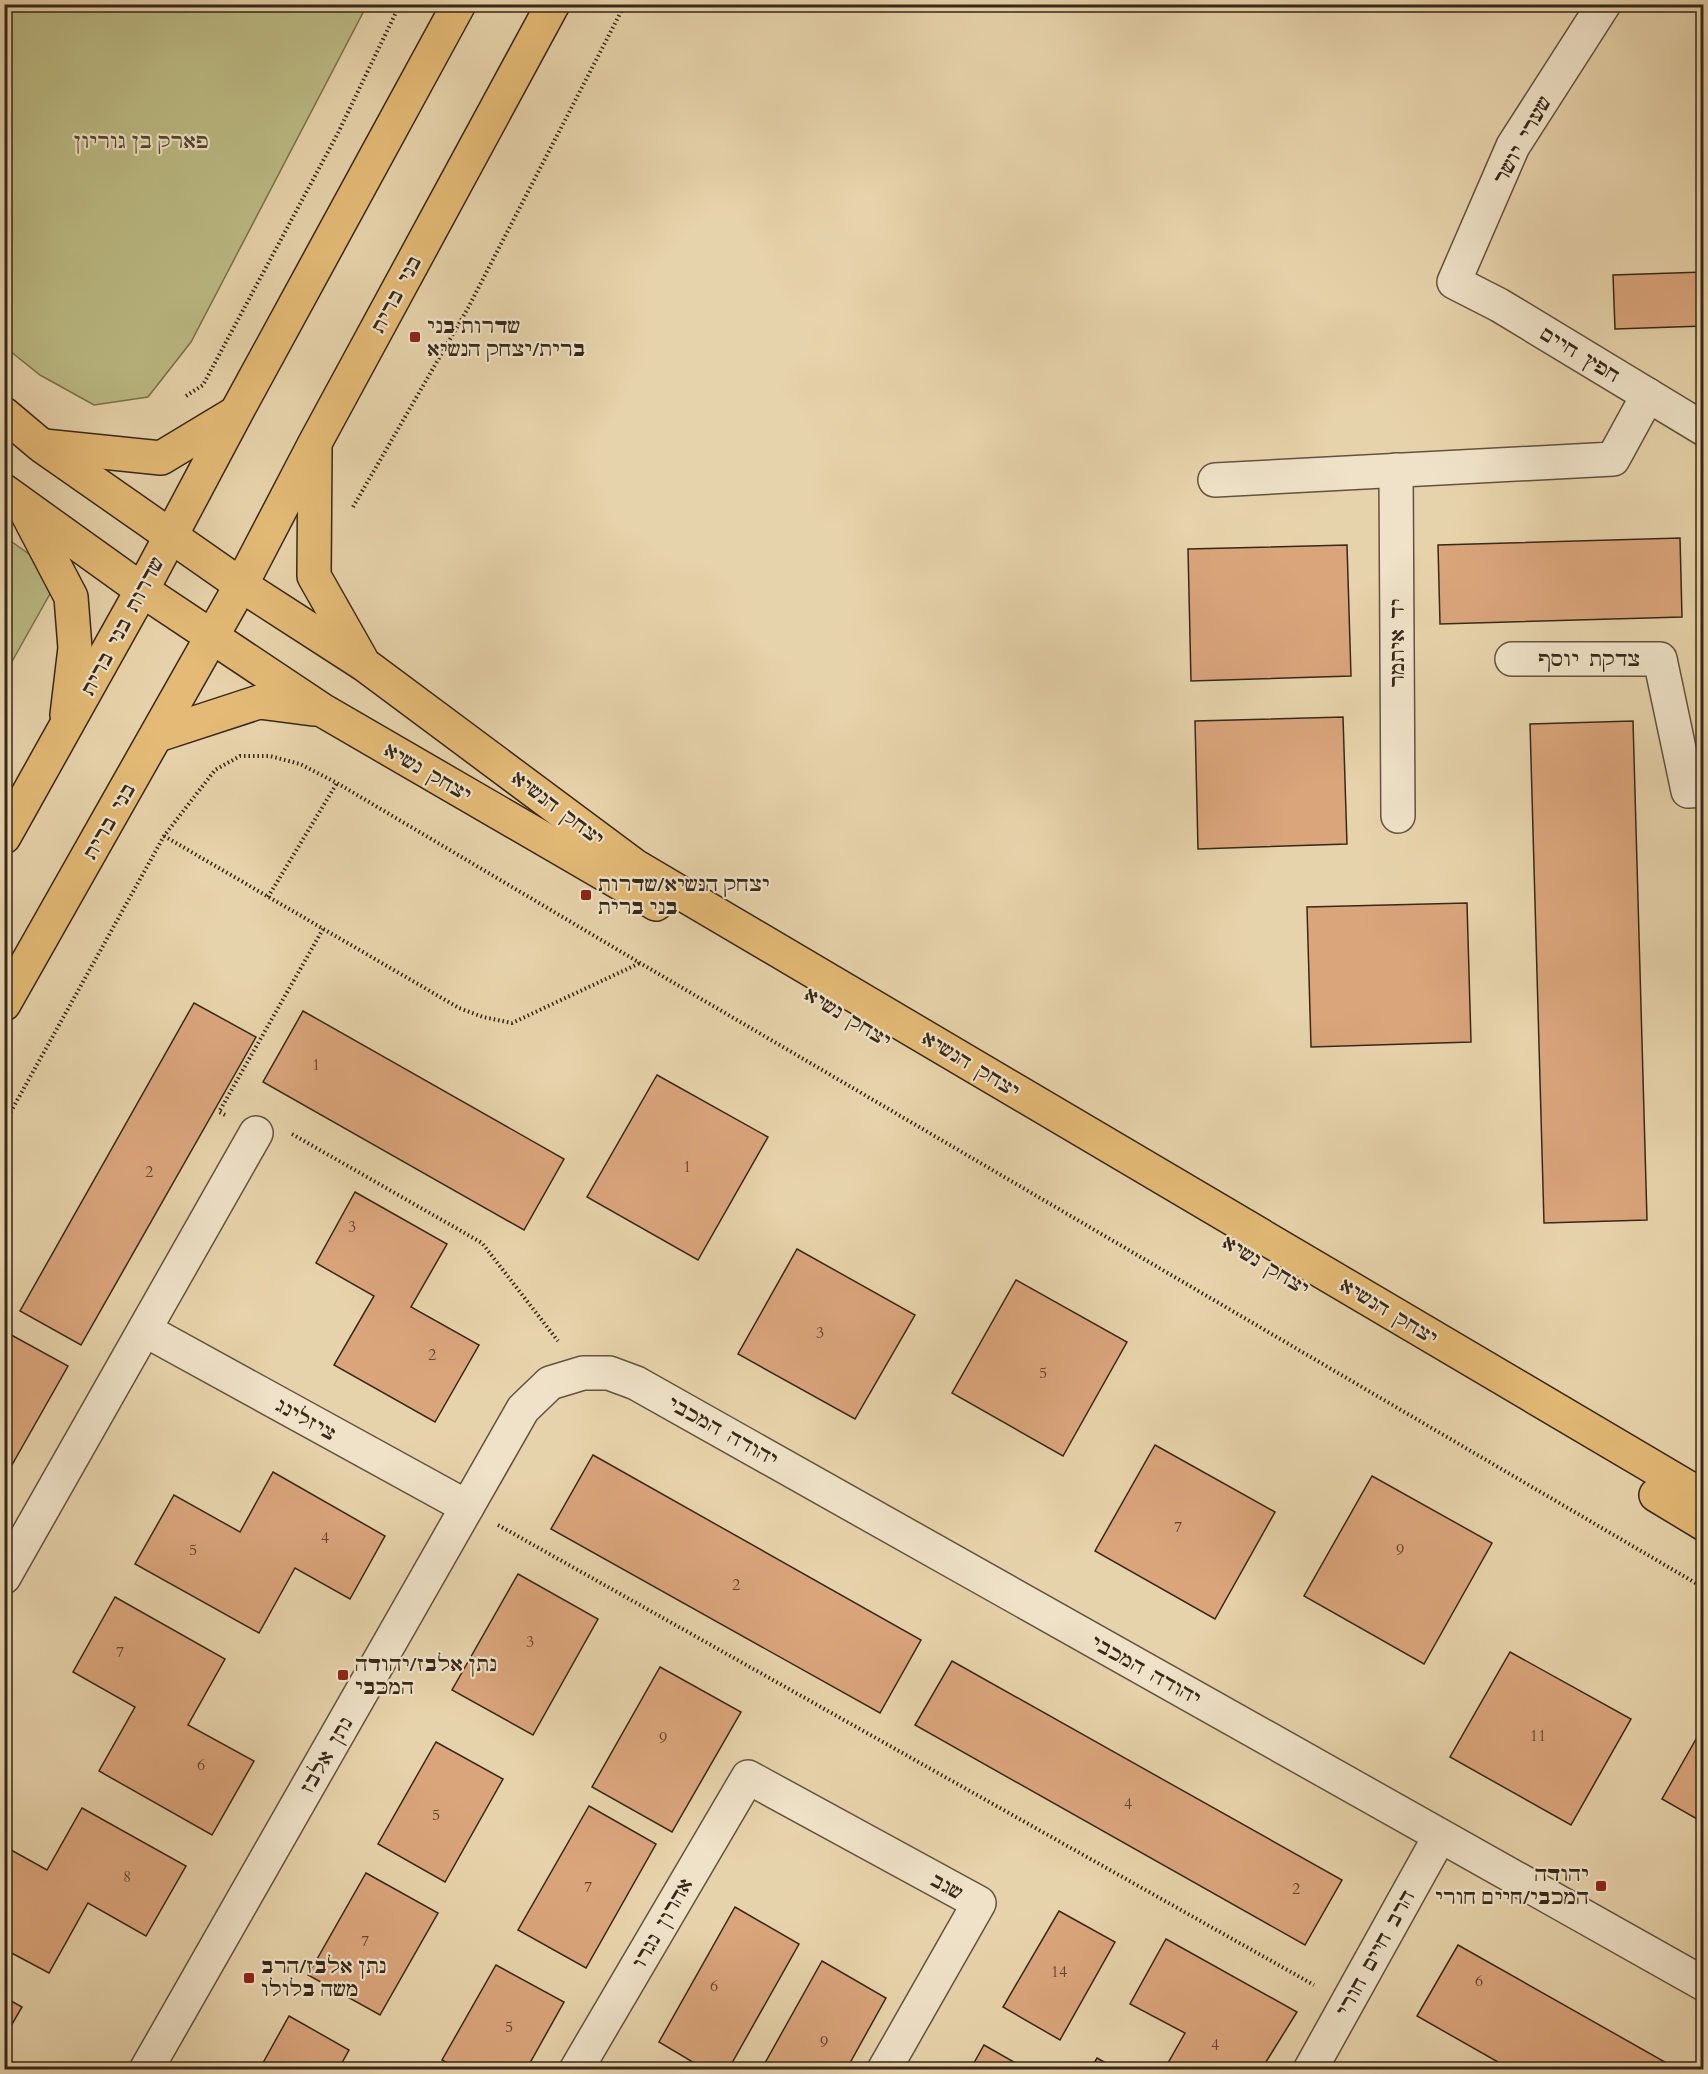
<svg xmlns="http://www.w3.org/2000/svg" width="1708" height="2074" viewBox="0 0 1708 2074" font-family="Cardo,'Frank Ruhl Libre',serif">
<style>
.green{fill:#bcbb84;stroke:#7a724e;stroke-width:1.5}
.building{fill:#dba57c;stroke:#372819;stroke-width:1.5}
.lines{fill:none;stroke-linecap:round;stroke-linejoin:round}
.minor-casing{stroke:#63533e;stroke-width:36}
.major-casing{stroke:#372819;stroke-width:36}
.path{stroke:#372819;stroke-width:4;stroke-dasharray:1.5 3;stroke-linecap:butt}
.minor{stroke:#efe2c8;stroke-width:33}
.major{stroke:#e4ba76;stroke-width:33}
.poi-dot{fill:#8f2418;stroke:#efe2c8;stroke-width:2}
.labels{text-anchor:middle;stroke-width:4.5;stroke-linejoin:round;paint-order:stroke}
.number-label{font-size:16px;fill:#604732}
.street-label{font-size:20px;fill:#372819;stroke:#efe2c8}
.park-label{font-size:20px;font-style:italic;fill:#52452e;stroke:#efe2c8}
.poi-label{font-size:20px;font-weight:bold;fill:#372819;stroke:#efe2c8;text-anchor:start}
</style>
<rect width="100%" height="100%" fill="#e7d3ab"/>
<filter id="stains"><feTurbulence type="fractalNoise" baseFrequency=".00333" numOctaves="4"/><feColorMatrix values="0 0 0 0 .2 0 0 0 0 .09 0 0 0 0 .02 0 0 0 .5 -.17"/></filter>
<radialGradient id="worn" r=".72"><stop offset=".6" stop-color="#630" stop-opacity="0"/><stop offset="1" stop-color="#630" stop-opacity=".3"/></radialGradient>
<g class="green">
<path d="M4,5h363l-176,337 -43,55 -54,8 -54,-30 -35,-28z"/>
<path d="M5,537l55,39 -55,98z"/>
</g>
<g class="building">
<path d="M1704,272v54l-89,3 -2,-54z"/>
<path d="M1680,538l2,79 -242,7 -2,-79z"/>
<path d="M1347,545l4,131 -160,5 -3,-132z"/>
<path d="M1343,717l4,127 -149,5 -3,-128z"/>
<path d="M1633,721l14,499 -103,3 -14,-499z"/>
<path d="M1467,903l4,139 -160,5 -4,-140z"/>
<path d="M194,1003l62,34 -175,308 -61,-34z"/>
<path d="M303,1011l261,148 -40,71 -261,-148z"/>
<path d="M657,1075l111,62 -70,123 -111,-63z"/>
<path d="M355,1192l92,52 -36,63 68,38 -44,77 -101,-57 40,-69 -58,-33z"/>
<path d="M797,1249l118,66 -60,104 -117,-65z"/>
<path d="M1016,1280l111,62 -64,114 -111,-63z"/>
<path d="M4,1331l64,35 -64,113z"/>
<path d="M1155,1445l120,67 -60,107 -120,-68z"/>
<path d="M593,1455l328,185 -41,73 -329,-184z"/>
<path d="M273,1472l112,64 -35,63 -55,-31 -36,65 -124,-69 39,-69 66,37z"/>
<path d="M1372,1476l120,67 -68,121 -120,-68z"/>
<path d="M518,1574l80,45 -65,116 -81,-45z"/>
<path d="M115,1597l110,62 -37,66 66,36 -42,74 -113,-64 36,-64 -62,-35z"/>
<path d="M1510,1652l121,67 -60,106 -121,-68z"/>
<path d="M952,1661l390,219 -37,65 -390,-220z"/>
<path d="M660,1667l81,45 -69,120 -80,-45z"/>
<path d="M1704,1725v98l-42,-24z"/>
<path d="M436,1742l67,37 -58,103 -67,-38z"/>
<path d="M589,1806l67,38 -70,124 -68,-38z"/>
<path d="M82,1808l104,58 -40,70 -58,-33 -39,70 -45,-24v-103l43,24z"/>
<path d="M366,1873l72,40 -58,102 -72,-40z"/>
<path d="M735,1907l64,37 -71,126h-22l-47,-28z"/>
<path d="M1059,1911l56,31 -55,98 -57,-33z"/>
<path d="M1166,1939l131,73 -36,58h-97l21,-37 -55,-29z"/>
<path d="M1458,1945l221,125h-167l-95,-54z"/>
<path d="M822,1961l64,37 -40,72h-85z"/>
<path d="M496,1965l68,37 -38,68h-68l-16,-10z"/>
<path d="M4,1997l18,10 -18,31z"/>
<path d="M289,2016l60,34 -11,20h-79z"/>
<path d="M984,2045l44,25h-58z"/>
<path d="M1097,2058l21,12h-28z"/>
</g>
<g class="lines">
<g class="minor-casing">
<g id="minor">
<path d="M1604,4l-91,142 -59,136 45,23 205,124"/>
<path d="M1396,470l2,346"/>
<path d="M1215,480l398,-21 35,-64"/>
<path d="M1512,659h148l28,132 16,-1"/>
<path d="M145,1330l322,177"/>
<path d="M4,1577l252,-444"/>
<path d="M146,2070l377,-661 27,-26 33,-10h26l27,10 1068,601"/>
<path d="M576,2070l172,-293 231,126 -95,167"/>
<path d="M1310,2070l130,-234"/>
</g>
</g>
<g class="major-casing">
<g id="major">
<path d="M4,414l38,32 199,139 124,80 270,201 1069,631"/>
<path d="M44,446l117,12 73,-44"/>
<path d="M315,450l-1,126 47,83"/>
<path d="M4,491l138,99 180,120 334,194"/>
<path d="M26,511l45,86 4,51 -8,67"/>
<path d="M158,735l101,-33 54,7"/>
<path d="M4,837l138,-247 94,-177 223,-409"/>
<path d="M4,1004l237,-419 74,-142 238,-439"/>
<path d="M1656,1495l48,29"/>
</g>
</g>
<g class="path">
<path d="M4,110l5,110 -5,47"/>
<path d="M186,396l17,-11 135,-252 62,-129"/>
<path d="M353,507l115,-199 157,-304"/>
<path d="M164,836l295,172 24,9 29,6 128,-60"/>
<path d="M268,897l69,-114"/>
<path d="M225,1115l-6,-3 104,-183"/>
<path d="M4,1124l160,-288 51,-66 25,-14h30l30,8 37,19 303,180 1064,625"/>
<path d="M292,1134l190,109 76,98"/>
<path d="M498,1525l816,460"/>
</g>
<use href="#minor" class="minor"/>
<use href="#major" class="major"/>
</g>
<g class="poi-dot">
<rect x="409" y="331" width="12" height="12" rx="3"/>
<rect x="580" y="889" width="12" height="12" rx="3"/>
<rect x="337" y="1669" width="12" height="12" rx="3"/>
<rect x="1595" y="1880" width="12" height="12" rx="3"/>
<rect x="243" y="1972" width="12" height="12" rx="3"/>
</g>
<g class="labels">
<g class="number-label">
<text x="316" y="1070">1</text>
<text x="687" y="1172">1</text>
<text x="149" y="1177">2</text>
<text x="352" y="1232">3</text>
<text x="820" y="1338">3</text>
<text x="432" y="1360">2</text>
<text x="1043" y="1378">5</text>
<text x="1178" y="1532">7</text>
<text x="325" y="1543">4</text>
<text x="193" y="1555">5</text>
<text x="1400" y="1555">9</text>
<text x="736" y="1590">2</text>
<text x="530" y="1647">3</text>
<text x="120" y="1657">7</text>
<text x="1538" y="1741">11</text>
<text x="663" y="1743">9</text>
<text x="201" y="1770">6</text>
<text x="1128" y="1809">4</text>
<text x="436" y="1820">5</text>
<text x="127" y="1882">8</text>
<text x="588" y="1892">7</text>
<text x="1296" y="1894">2</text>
<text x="365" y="1946">7</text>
<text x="1059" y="1977">14</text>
<text x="1479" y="1986">6</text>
<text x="714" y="1991">6</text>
<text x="509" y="2032">5</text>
<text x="824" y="2047">9</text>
<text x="1215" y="2050">4</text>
</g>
<g class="street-label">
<text transform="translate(1522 140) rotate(-61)" y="7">שערי יושר</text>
<text transform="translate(396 294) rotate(-62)" y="7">בני ברית</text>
<text transform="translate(1580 354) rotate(31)" y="7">חפץ חיים</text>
<text transform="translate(122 626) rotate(-62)" y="7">שדרות בני ברית</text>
<text transform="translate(1397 643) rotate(-90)" y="7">יד איתמר</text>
<text x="1589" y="666">צדקת יוסף</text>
<text transform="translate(428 772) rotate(30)" y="7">יצחק נשיא</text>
<text transform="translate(558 808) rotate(37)" y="7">יצחק הנשיא</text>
<text transform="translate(109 821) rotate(-60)" y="7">בני ברית</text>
<text transform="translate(848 1017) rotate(31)" y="7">יצחק נשיא</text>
<text transform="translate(971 1064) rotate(31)" y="7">יצחק הנשיא</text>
<text transform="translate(1266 1265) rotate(31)" y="7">יצחק נשיא</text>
<text transform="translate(1389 1311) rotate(31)" y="7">יצחק הנשיא</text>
<text transform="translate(306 1419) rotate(29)" y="7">ציזלינג</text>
<text transform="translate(723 1431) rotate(29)" y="7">יהודה המכבי</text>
<text transform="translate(1146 1670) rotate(29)" y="7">יהודה המכבי</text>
<text transform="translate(326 1755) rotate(-60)" y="7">נתן אלבז</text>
<text transform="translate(947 1886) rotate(29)" y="7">שגב</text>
<text transform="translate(662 1923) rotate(-60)" y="7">אהרון נגרו</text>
<text transform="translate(1375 1953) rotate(-61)" y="7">הרב חיים חורי</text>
</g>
<g class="park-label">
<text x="141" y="148">פארק בן גוריון</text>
</g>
<g class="poi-label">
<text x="427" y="333">שדרות בני<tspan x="427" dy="23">ברית/יצחק הנשיא</tspan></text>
<text x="598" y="891">יצחק הנשיא/שדרות<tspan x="598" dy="23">בני ברית</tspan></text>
<text x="355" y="1671">נתן אלבז/יהודה<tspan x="355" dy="23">המכבי</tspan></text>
<text x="1589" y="1881" text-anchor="end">יהודה<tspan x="1589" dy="23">המכבי/חיים חורי</tspan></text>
<text x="261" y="1973">נתן אלבז/הרב<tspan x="261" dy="23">משה בלולו</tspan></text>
</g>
</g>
<rect width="1708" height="2074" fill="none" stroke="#e7d3ab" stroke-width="24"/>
<rect x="6" y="6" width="1696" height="2062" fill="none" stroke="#372819" stroke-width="3"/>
<rect x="12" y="12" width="1684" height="2050" fill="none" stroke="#372819" stroke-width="1.5"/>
<rect width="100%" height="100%" filter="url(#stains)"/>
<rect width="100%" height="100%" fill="url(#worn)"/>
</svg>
